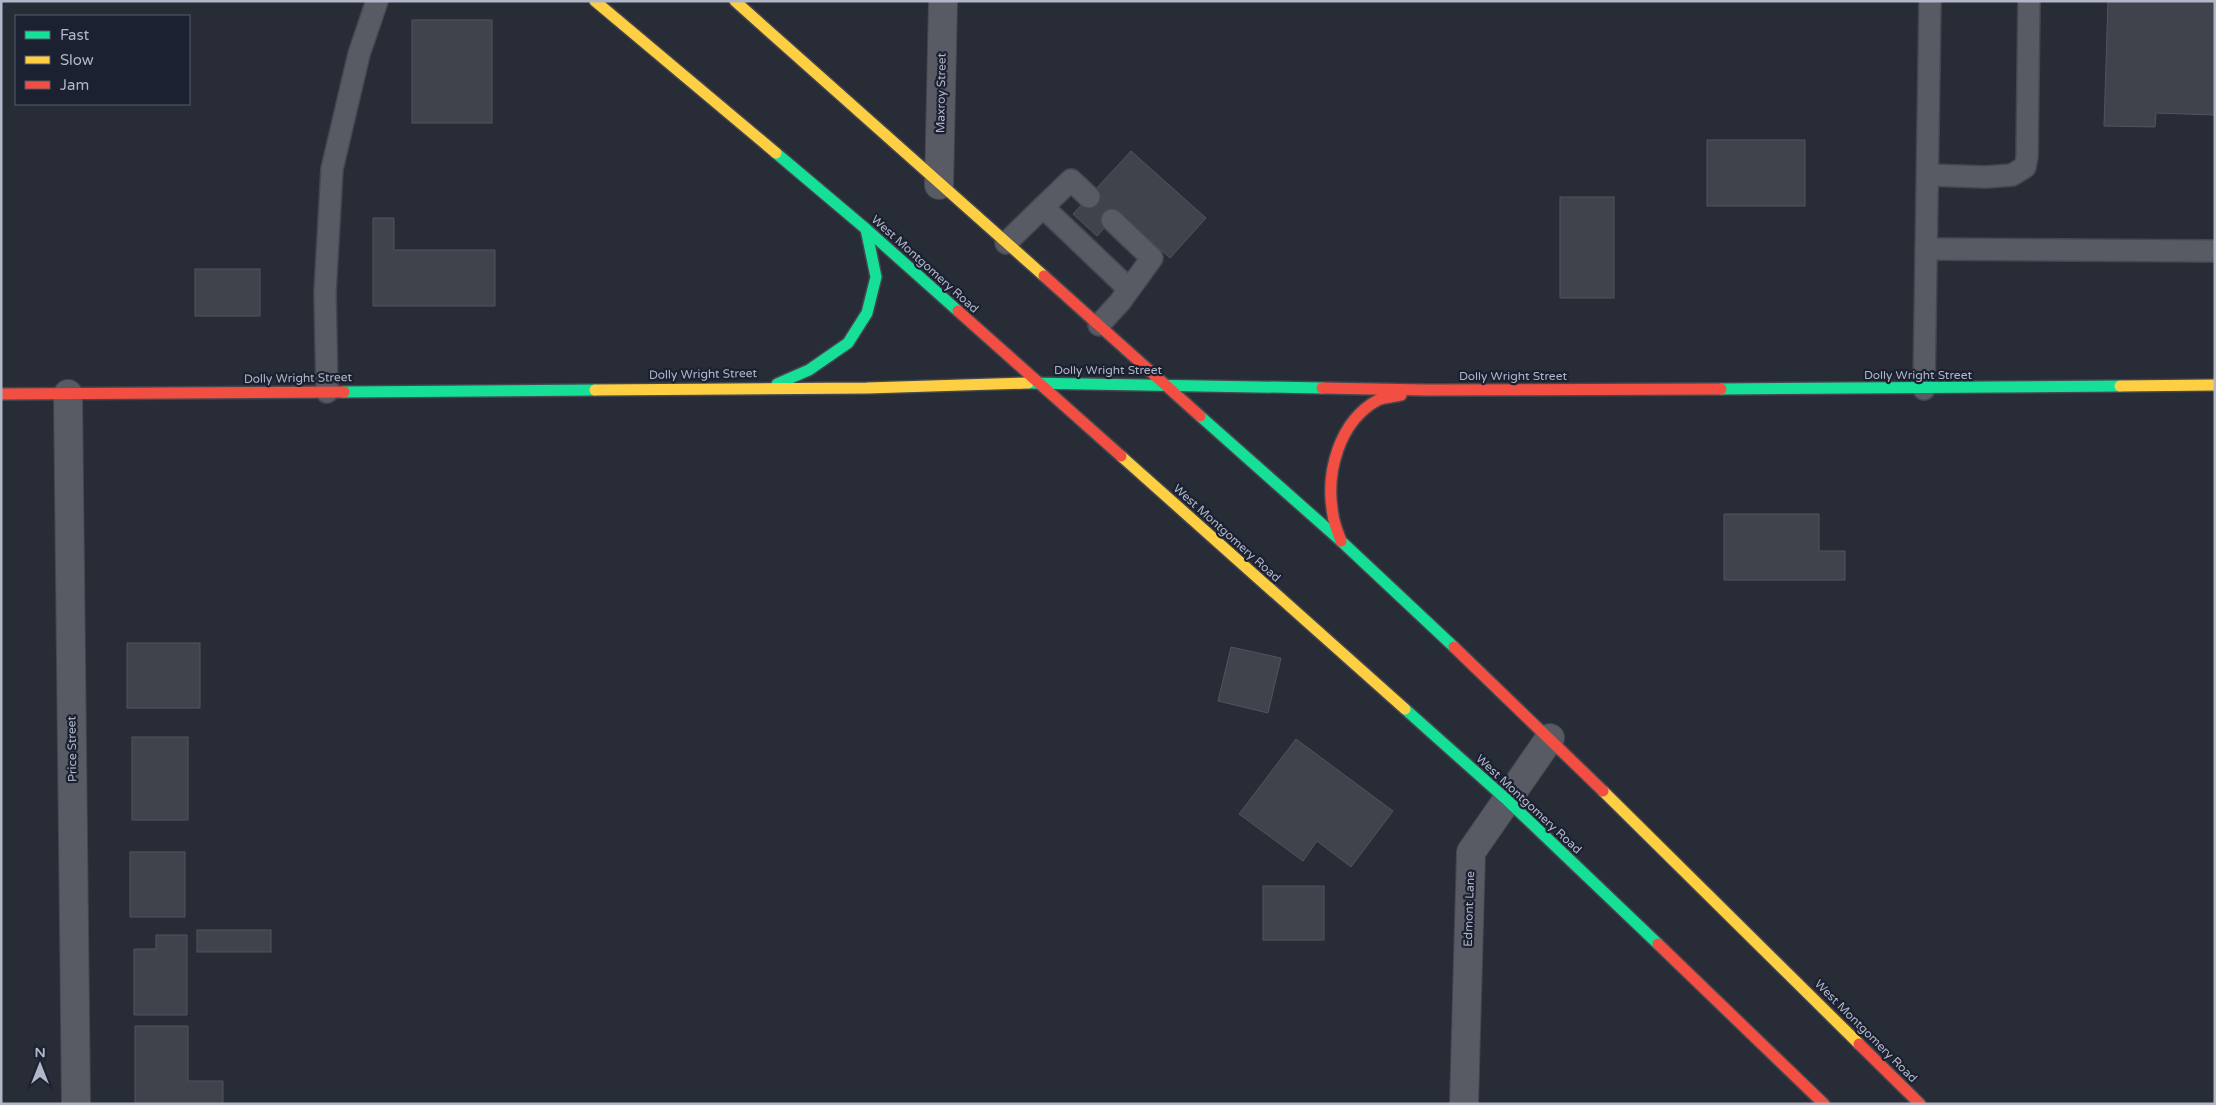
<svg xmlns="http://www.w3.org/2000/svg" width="2216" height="1105" viewBox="0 0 2216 1105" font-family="'Varela Round',sans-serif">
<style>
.building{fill:#40434c;stroke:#50545e}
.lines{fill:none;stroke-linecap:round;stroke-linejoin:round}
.lane-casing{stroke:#44474f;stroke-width:24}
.street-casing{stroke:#44474f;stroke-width:30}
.fast-casing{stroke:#44474f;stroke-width:14}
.slow-casing{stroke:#44474f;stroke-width:14}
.jam-casing{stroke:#44474f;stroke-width:14}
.lane{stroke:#585b64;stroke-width:21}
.street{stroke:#585b64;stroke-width:28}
.fast{stroke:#16e098;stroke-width:11}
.slow{stroke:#ffcf43;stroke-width:11}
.jam{stroke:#f24e42;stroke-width:11}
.labels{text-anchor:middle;stroke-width:4.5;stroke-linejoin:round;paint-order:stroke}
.street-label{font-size:12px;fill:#b1b7c8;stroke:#1b2131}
</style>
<rect width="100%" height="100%" fill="#282c36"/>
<g class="building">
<path d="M2108,1h107v114l-59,-2 -1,14 -51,-1z"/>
<rect x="412" y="20" width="80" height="103"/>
<rect x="1707" y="140" width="98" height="66"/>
<path d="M1131,151l75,67 -36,40 -51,-46 -22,24 -24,-22z"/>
<rect x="1560" y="197" width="54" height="101"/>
<path d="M373,218h21v32h101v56h-122z"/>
<rect x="195" y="269" width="65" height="47"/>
<path d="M1724,514h95v37h26v29h-121z"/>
<rect x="127" y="643" width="73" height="65"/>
<path d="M1231,647l50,11 -13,55 -50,-12z"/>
<rect x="132" y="737" width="56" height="83"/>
<path d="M1296,739l97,72 -42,56 -34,-26 -14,20 -64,-47z"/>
<rect x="130" y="852" width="55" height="65"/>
<rect x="1263" y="886" width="61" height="54"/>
<rect x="197" y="930" width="74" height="22"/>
<path d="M156,935h31v80h-53v-66h22z"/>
<path d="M135,1026h53v55h35v23h-88z"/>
</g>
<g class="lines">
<g class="lane-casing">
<g id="lane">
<path d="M1928,175l58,2 26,-2 13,-8 2,-10 2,-156"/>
<path d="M1043,207l86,82"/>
<path d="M1006,243l65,-63 18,17"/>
<path d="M1926,249l289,2"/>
<path d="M1099,325l21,-23 32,-44 -40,-38"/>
<path d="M1924,389l6,-388"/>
<path d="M327,392l-2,-100 7,-123 27,-115 18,-53"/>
</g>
</g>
<g class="street-casing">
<g id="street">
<path d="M939,185l4,-184"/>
<path d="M68,394l8,710"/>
<path d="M1464,1104l7,-252 79,-114"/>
</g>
</g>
<g class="fast-casing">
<g id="fast">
<path d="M776,153l90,76 92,82"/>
<path d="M1028,383l294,5"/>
<path d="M777,384l32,-14 39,-27 19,-30 9,-36 -10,-48"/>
<path d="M1721,389l399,-3"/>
<path d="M344,392l251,-2"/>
<path d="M1200,416l141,125 113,106"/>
<path d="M1405,709l102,91 151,144"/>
</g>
</g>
<g class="slow-casing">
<g id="slow">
<path d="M595,1l181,152"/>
<path d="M735,1l309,275"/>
<path d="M2120,386l95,-1"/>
<path d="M595,390l272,-2 161,-5"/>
<path d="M1121,456l284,253"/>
<path d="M1603,791l256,253"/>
</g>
</g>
<g class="jam-casing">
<g id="jam">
<path d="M1044,276l156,140"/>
<path d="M958,311l163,145"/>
<path d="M1322,388l103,2 296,-1"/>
<path d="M1,394l343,-2"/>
<path d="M1341,541c-3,-9 -7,-17 -8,-26 -8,-42 6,-94 45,-115 7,-3 16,-3 23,-5"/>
<path d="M1454,647l149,144"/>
<path d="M1658,944l166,160"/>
<path d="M1859,1044l61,60"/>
</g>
</g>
<use href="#lane" class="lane"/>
<use href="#street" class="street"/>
<use href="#fast" class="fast"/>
<use href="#slow" class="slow"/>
<use href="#jam" class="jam"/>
</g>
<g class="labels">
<g class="street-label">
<text transform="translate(941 93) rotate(-89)" y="4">Maxroy Street</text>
<text transform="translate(925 264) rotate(42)" y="4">West Montgomery Road</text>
<text x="1108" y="374">Dolly Wright Street</text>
<text transform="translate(703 374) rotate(-1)" y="4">Dolly Wright Street</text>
<text x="1918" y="379">Dolly Wright Street</text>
<text x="1513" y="380">Dolly Wright Street</text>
<text transform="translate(298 378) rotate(-1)" y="4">Dolly Wright Street</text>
<text transform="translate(1227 533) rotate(42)" y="4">West Montgomery Road</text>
<text transform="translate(72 749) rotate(-91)" y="4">Price Street</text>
<text transform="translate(1529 804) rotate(43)" y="4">West Montgomery Road</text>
<text transform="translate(1469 909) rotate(-88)" y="4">Edmont Lane</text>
<text transform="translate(1866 1031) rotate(45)" y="4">West Montgomery Road</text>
</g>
</g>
<rect width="2216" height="1105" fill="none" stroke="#b1b7c8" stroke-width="5"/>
<rect x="15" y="15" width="175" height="90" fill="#1b2131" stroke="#575d6d"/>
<rect x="25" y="31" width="25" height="8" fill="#16e098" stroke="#575d6d"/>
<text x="60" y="40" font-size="15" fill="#b1b7c8">Fast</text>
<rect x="25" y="56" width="25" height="8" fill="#ffcf43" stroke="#575d6d"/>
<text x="60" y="65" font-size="15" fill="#b1b7c8">Slow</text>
<rect x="25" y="81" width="25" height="8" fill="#f24e42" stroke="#575d6d"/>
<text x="60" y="90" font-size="15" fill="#b1b7c8">Jam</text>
<g transform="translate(40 1065)" stroke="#1b2131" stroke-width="4" paint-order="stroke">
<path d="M0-4L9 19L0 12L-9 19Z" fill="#b1b7c8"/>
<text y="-8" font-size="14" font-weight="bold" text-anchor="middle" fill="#b1b7c8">N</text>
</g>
</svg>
